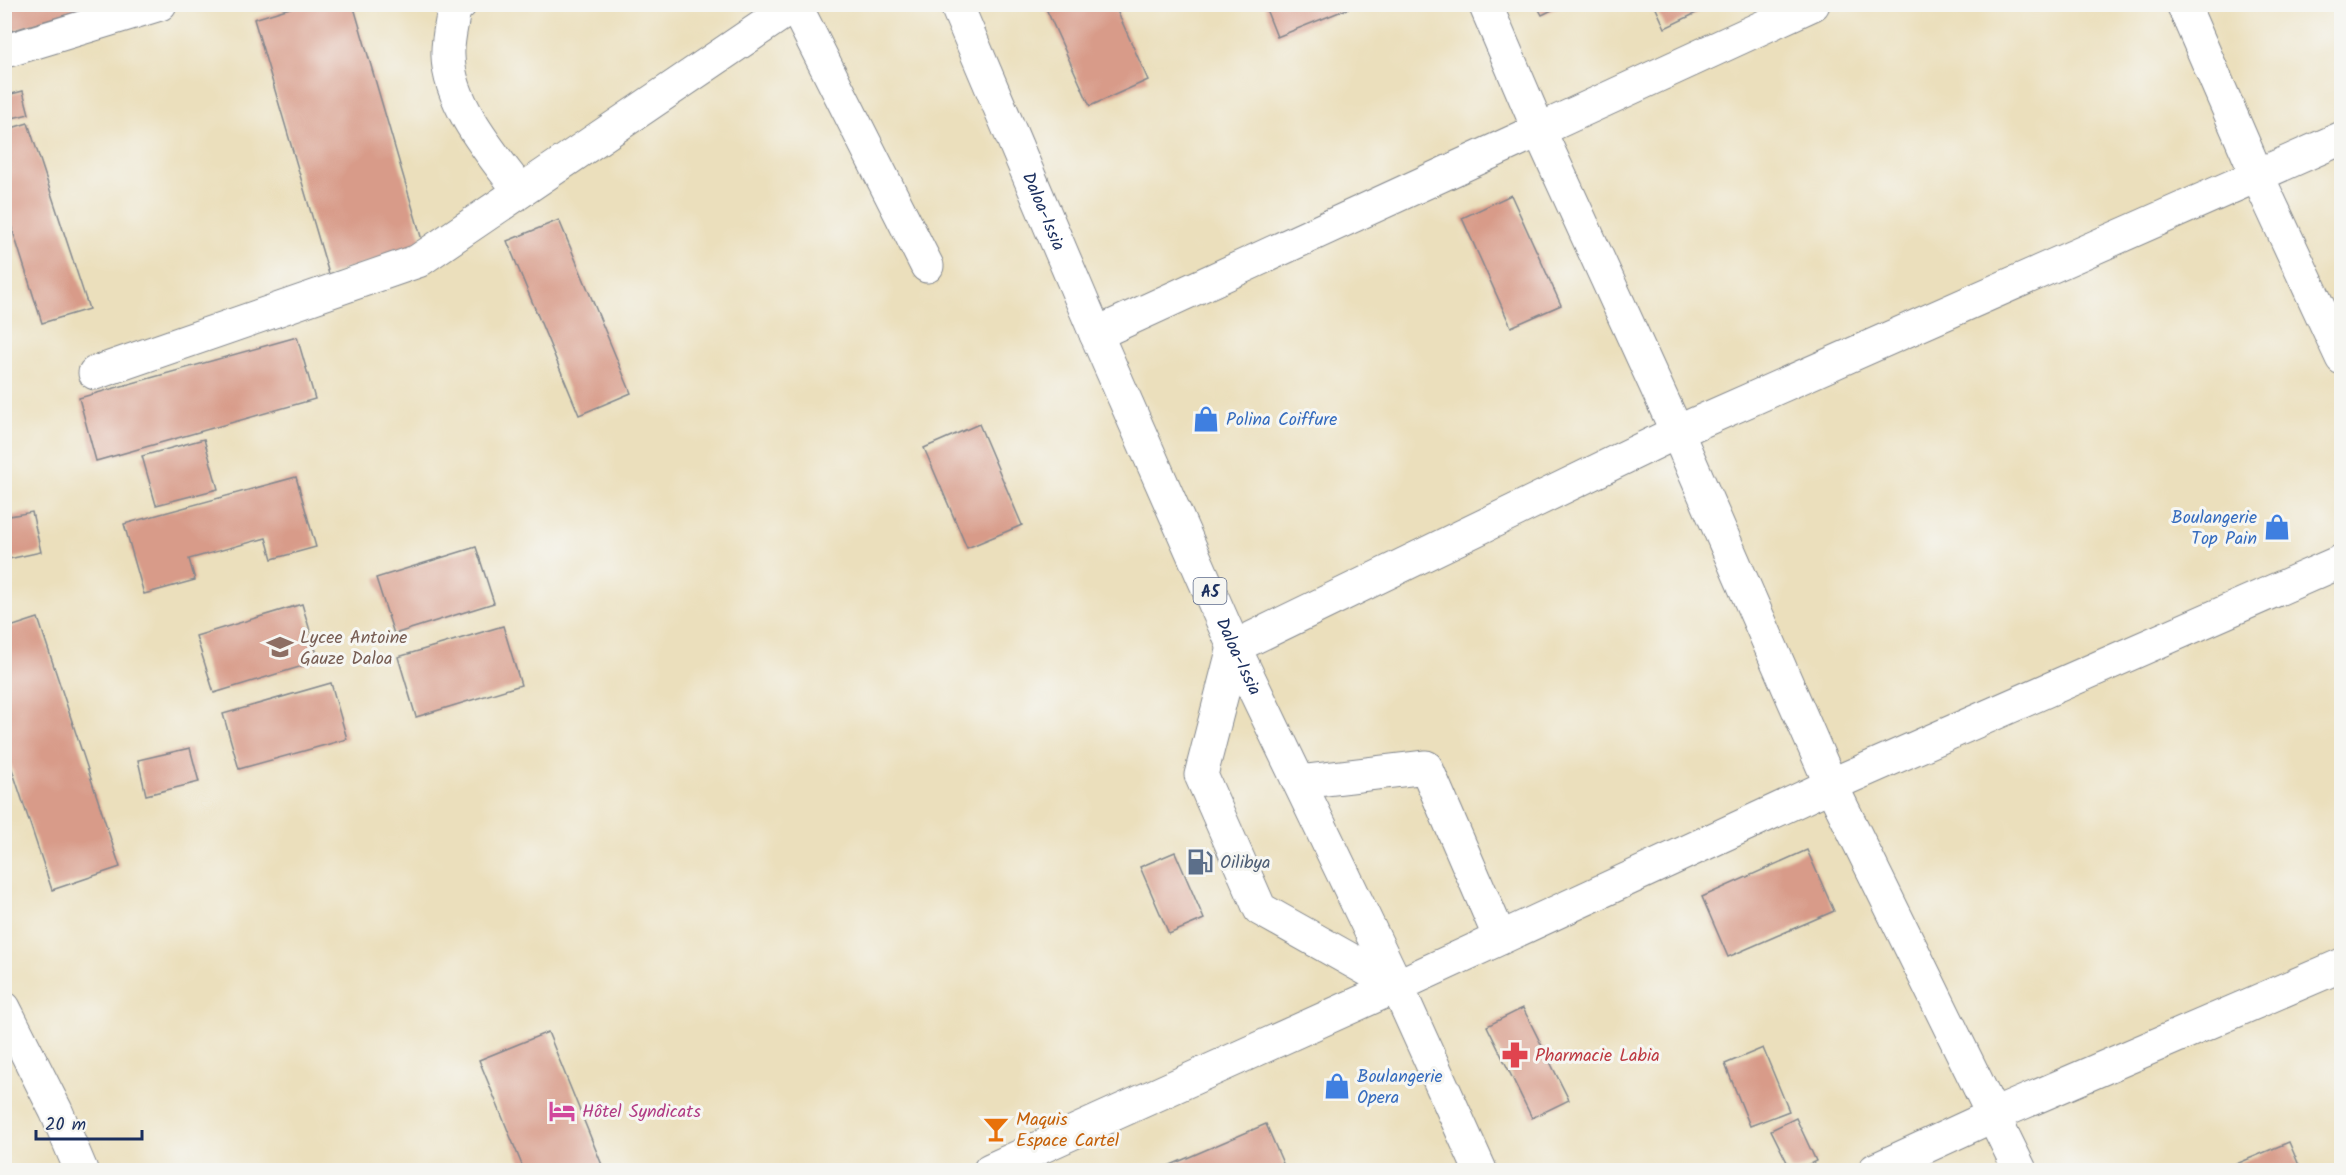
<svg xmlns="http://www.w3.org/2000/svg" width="2346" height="1175" viewBox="0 0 2346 1175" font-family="Kalam,sans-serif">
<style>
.building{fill:#d89b89}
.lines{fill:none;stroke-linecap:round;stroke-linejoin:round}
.minor-casing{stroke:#83878d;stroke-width:35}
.major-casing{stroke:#83878d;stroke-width:35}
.minor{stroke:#fff;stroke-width:33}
.major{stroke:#fff;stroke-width:33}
.labels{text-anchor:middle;stroke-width:6;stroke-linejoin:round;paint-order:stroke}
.shield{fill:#f6f6f2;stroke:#5d6b8a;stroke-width:1.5}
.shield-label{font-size:16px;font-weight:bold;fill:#1b2f5e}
.street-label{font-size:18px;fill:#1b2f5e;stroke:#f6f6f2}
.shop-label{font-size:18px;fill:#366cbe;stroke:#f6f6f2;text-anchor:start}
.education-label{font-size:18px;fill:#785e54;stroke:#f6f6f2;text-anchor:start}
.service-label{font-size:18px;fill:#4e5e75;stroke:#f6f6f2;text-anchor:start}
.health-label{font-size:18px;fill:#be3a42;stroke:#f6f6f2;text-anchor:start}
.hotel-label{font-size:18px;fill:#b23c85;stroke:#f6f6f2;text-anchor:start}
.food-label{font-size:18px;fill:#c56008;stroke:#f6f6f2;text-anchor:start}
</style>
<rect width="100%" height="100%" fill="#f6f6f2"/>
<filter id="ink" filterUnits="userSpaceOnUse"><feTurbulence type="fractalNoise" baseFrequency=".0167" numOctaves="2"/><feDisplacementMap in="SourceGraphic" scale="12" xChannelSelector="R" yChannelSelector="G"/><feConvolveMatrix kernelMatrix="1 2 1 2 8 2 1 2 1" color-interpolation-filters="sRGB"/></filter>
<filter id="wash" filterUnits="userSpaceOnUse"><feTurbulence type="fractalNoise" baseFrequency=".008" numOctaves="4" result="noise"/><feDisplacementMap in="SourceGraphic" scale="24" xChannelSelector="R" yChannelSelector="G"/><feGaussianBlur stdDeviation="1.35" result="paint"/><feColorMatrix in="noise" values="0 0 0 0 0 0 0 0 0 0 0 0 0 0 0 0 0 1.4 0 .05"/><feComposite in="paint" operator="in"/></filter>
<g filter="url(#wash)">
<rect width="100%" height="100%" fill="#ebdfbc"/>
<g id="blocks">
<g class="building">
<path d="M4,4h96v1l-96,28z"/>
<path d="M303,4h50l71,243 -95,27 -75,-255z"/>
<path d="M1044,4h70l34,76 -58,26z"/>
<path d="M1264,4h93v1l-80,32z"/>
<path d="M1536,4h28l-22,11z"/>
<path d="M1654,4h61l-50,24z"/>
<path d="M23,91l6,23 -25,6v-24z"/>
<path d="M28,123l61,186 -47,14 -37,-117v-76z"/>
<path d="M1511,195l50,110 -50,22 -49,-109z"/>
<path d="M559,220l72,173 -52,22 -72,-174z"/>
<path d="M297,337l18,62 -219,62 -17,-63z"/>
<path d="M979,424l43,101 -55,23 -43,-100z"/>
<path d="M204,439l14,50 -62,16 -14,-49z"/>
<path d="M296,477l20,70 -44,12 -6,-21 -77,21 6,21 -51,14 -20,-70z"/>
<path d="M32,512l9,40 -37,8v-43z"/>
<path d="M476,547l18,56 -100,31 -18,-56z"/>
<path d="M302,604l17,57 -105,32 -18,-57z"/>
<path d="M38,618l82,249 -68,23 -48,-145v-116z"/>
<path d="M503,626l18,59 -105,32 -18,-60z"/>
<path d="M331,683l16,56 -108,30 -16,-55z"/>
<path d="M190,748l9,34 -53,13 -8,-35z"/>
<path d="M1807,850l27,61 -106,46 -26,-60z"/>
<path d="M1175,852l29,67 -35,15 -29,-67z"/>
<path d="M1523,1008l46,92 -37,18 -45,-92z"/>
<path d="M548,1032l56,138h-80l-45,-110z"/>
<path d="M1763,1048l26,63 -39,15 -25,-62z"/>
<path d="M1796,1118l20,43 -19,9h-6l-20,-40z"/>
<path d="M1266,1124l19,44 -6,2h-120z"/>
<path d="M2289,1142l12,28h-79z"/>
</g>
</g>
</g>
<g filter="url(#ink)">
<use href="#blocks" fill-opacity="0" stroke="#83878d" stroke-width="1.5"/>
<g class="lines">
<g class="minor-casing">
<g id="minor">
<path d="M460,4l-6,5c-2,15 -7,32 -6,47 1,48 44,98 72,135"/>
<path d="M1485,4l54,126 138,302 154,353 189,385"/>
<path d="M2183,4l74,171 85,183"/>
<path d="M795,5l132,261"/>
<path d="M9,50l151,-46"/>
<path d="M1096,334l717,-330"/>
<path d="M95,373l323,-112 378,-257"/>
<path d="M1300,782l126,-15 74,171"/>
<path d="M1397,986l-137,-77 -59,-134 33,-128 443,-215 665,-294"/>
<path d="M4,1008l52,103 25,59"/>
<path d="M990,1170l407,-184 434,-201 511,-224"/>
<path d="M1875,1170l119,-55 348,-150"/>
</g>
</g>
<g class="major-casing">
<g id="major">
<path id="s1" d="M956,4l140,330 138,313 163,339 83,184"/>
</g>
</g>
<use href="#minor" class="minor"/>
<use href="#major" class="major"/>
</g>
</g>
<defs>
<g id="shop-bare" transform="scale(2.07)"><path d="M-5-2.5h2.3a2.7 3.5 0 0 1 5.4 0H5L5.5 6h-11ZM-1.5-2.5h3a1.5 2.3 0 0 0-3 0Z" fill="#3f7fe0" stroke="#f6f6f2" stroke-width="2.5" paint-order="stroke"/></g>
<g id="school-bare" transform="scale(2.07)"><path d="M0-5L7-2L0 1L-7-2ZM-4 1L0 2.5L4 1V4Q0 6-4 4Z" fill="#8d6e63" stroke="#f6f6f2" stroke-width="2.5" paint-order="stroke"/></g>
<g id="fuel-bare" transform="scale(2.07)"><path d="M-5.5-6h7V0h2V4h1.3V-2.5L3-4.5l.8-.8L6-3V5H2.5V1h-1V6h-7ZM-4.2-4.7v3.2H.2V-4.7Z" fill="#5c6f8a" stroke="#f6f6f2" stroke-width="2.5" paint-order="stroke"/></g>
<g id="pharmacy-bare" transform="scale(2.07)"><path d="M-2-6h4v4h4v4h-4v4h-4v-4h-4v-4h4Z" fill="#e0444e" stroke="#f6f6f2" stroke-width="2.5" paint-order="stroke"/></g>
<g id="hotel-bare" transform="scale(2.07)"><path d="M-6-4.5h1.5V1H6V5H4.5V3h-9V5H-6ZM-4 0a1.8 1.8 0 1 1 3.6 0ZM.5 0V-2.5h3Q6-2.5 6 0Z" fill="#d1479c" stroke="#f6f6f2" stroke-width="2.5" paint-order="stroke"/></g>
<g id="bar-bare" transform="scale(2.07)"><path d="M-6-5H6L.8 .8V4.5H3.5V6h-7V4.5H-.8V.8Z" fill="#e8710a" stroke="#f6f6f2" stroke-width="2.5" paint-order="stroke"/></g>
</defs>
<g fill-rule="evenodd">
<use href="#shop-bare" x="1206" y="419"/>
<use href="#shop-bare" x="2277" y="527"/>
<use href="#school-bare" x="280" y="647"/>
<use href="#fuel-bare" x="1200" y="862"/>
<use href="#pharmacy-bare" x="1515" y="1055"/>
<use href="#shop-bare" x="1337" y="1086"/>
<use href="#hotel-bare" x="562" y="1111"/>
<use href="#bar-bare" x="996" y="1129"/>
</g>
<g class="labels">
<rect class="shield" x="1193.5" y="578" width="33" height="26" rx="4.5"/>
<g class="shield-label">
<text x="1210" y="597">A5</text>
</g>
<g class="street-label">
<text dy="6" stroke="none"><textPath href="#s1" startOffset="225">Daloa-Issia</textPath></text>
<text dy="6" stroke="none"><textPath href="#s1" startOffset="711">Daloa-Issia</textPath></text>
</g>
<g class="shop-label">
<text x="1226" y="425">Polina Coiffure</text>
<text x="2257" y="523" text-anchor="end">Boulangerie<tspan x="2257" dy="21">Top Pain</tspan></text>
<text x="1357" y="1082">Boulangerie<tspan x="1357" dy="21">Opera</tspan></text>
</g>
<g class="education-label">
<text x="300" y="643">Lycee Antoine<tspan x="300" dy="21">Gauze Daloa</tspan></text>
</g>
<g class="service-label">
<text x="1220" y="868">Oilibya</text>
</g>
<g class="health-label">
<text x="1535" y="1061">Pharmacie Labia</text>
</g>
<g class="hotel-label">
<text x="582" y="1117">Hôtel Syndicats</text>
</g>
<g class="food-label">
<text x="1016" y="1125">Maquis<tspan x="1016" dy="21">Espace Cartel</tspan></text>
</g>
</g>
<rect width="2346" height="1175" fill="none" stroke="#f6f6f2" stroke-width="24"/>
<path d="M36 1130v9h106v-9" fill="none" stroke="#1b2f5e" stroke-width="3"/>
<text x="45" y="1130" font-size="18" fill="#1b2f5e" stroke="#f6f6f2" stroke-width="4.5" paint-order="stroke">20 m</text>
</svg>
